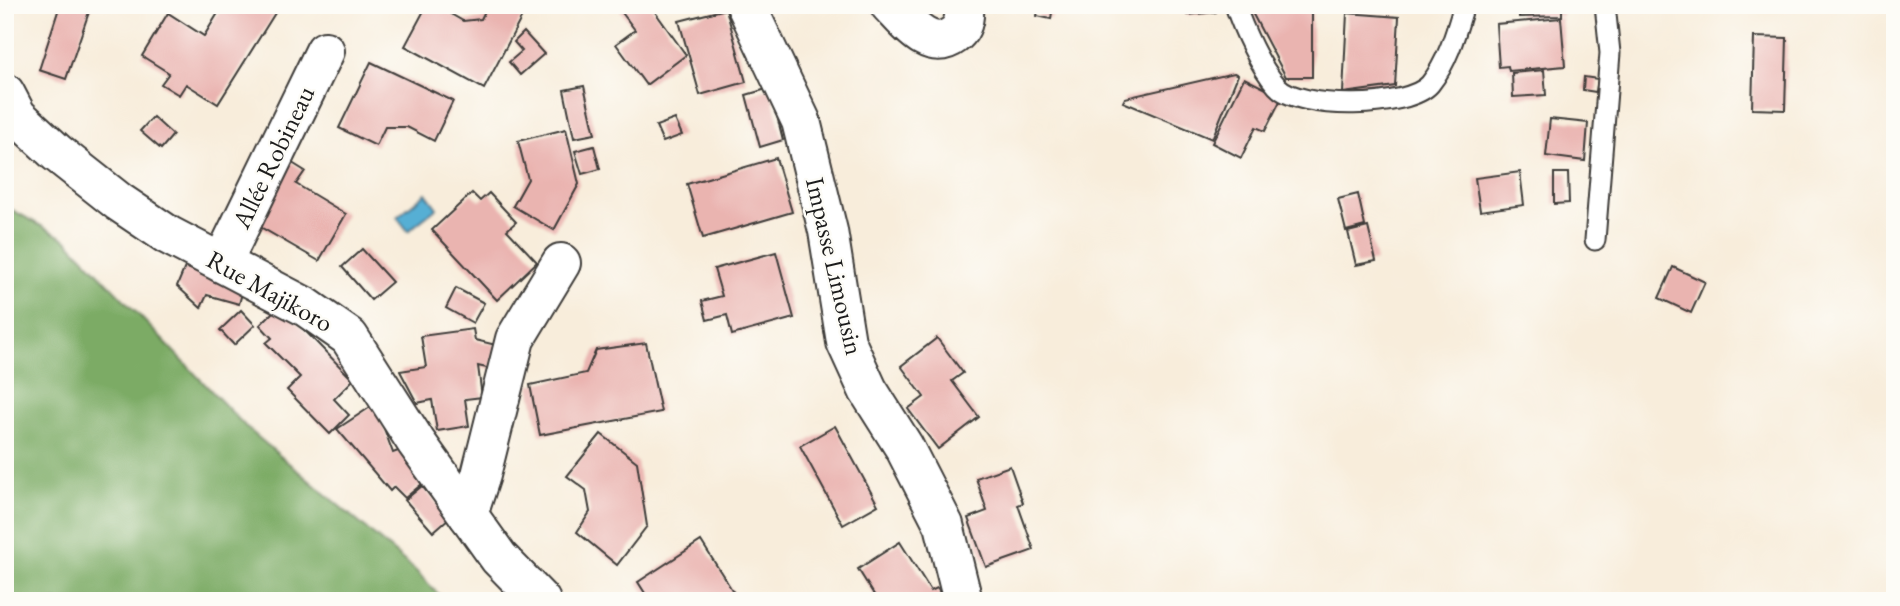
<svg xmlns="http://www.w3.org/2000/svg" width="1900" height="606" viewBox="0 0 1900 606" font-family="'EB Garamond',serif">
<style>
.forest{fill:#7cab65;stroke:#4c6440;stroke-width:2}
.water{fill:#57afd4;stroke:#3a6678;stroke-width:2}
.building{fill:#eab4b0}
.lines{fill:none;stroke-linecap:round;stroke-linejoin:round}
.lane-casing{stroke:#3d3b39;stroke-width:23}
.street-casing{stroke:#3d3b39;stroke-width:42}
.lane{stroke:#fff;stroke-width:19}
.street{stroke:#fff;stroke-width:38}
.labels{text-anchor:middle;stroke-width:5;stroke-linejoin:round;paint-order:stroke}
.street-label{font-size:26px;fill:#1c1c1c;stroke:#fdfcf7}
</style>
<rect width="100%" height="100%" fill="#fdfcf7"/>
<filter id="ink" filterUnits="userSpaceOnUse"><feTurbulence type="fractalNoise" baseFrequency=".0143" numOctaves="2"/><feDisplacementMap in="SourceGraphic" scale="14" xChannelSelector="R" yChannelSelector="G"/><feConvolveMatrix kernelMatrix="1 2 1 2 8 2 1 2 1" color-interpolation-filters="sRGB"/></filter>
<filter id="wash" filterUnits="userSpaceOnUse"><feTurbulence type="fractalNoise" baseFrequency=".00686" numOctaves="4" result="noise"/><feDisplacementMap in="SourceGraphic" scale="28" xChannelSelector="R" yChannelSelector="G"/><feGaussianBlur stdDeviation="1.57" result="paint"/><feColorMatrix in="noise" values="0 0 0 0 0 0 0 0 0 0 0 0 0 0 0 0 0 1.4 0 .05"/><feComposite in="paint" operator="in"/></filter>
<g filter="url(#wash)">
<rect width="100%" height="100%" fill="#f8eddb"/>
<path class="forest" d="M5,206l62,34 179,187 169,143 30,31h-440z"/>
<path class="water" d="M426,193l11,15 -29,23 -11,-14z"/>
<g id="blocks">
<g class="building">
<path d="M60,5h34l-5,7 -23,67 -27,-9z"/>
<path d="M223,5h57l-62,99 -32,-20 -7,11 -18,-11 8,-11 -27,-17 26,-43 36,23z"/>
<path d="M427,5h8l28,16 18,-2 7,-14h26l11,6 -41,78 -79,-43z"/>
<path d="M627,5h23l36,50 -40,30 -30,-41 19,-14 -15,-20z"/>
<path d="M1039,5h14l-2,14 -14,-3z"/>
<path d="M1186,5h29l1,7 -29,3z"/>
<path d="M1248,5h64v72h-26z"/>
<path d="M1519,5h43v11l-43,1z"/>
<path d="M726,9l20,73 -46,13 -21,-74z"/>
<path d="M1347,13l52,4 -4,69 -52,7z"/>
<path d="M1561,18l4,48 -56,5 -1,-5 -9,1 -3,-43z"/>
<path d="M524,32l20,22 -24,21 -11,-13 13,-11 -8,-9z"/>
<path d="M1754,37l33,1 -2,72 -33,-1z"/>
<path d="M371,62l82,39 -19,40 -27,-14h-22l-9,19 -37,-18z"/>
<path d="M1544,70l2,25 -33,2 -1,-24z"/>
<path d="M1234,73l4,2 -26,64 -89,-37 2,-4z"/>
<path d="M1584,77l14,2 -2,13 -13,-2z"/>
<path d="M1244,78l38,19 -17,34 -9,-4 -15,31 -29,-15z"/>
<path d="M584,86l11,48 -21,4 -10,-48z"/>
<path d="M770,88l13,52 -23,7 -14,-52z"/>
<path d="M153,117l20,18 -12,14 -21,-18z"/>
<path d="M675,119l7,16 -19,7 -7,-16z"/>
<path d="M1550,119l38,4 -3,38 -39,-5z"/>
<path d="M566,129l13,55 -25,46 -41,-24 15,-27 -10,-38z"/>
<path d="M594,146l6,23 -18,5 -7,-23z"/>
<path d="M281,156l24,15 -9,13 50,30 -27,47 -62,-36z"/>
<path d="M776,158l16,54 -89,26 -16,-54z"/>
<path d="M1520,172l4,33 -44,6 -5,-33z"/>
<path d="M1554,173h14l1,30 -15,1z"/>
<path d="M472,193l8,8 9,-8 27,29 -9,8 30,32 -40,38 -65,-70z"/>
<path d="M1358,194l7,32 -19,5 -8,-32z"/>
<path d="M1368,227l8,34 -20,4 -8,-33z"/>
<path d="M362,249l30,33 -21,18 -29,-33z"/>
<path d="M776,252l18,66 -62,17 -5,-20 -20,5 -5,-19 20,-5 -8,-27z"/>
<path d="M185,267l28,11h33l-7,26 -32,-9 -6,13 -24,-22z"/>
<path d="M1673,267l32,15 -14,31 -32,-15z"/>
<path d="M456,288l28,15 -11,20 -27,-15z"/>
<path d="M280,305l73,75 -19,19 15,16 -19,19 -43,-44 13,-13 -34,-34 6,-5 -12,-13z"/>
<path d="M241,310l14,15 -21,20 -14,-15z"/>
<path d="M473,329l2,11 21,5 -5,24 -13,-3 4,31 -17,2 4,27 -32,5 -5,-31 -15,3 -17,-32 26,-4 -5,-31z"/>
<path d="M937,338l26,35 -11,8 27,36 -41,32 -30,-40 16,-12 -23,-31z"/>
<path d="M646,343l15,69 -121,23 -10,-50 56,-12 10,-23z"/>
<path d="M375,404l18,49 8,-3 21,34 -17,14 -11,-11 -4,4 -53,-62z"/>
<path d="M835,426l43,79 -35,20 -43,-79z"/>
<path d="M601,434l36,28 10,64 -30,39 -40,-33 13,-20 -4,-22 -19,-14z"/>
<path d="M1010,466l13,37 -5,2 16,45 -48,17 -18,-49 19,-7 -11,-33z"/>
<path d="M422,486l27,32 -16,14 -28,-32z"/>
<path d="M701,541l38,60h-89l-12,-19z"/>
<path d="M900,542l31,49 6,-3 8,13h-67l-20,-32z"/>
</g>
</g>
</g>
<g filter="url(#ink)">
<use href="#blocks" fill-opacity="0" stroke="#3d3b39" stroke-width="2"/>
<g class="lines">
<g class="lane-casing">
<g id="lane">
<path d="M1235,5c8,24 25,62 42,81 22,25 132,23 153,-2 18,-22 26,-52 34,-79"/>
<path d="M1595,240l15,-187 -5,-48"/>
</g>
</g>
<g class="street-casing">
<g id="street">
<path d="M746,5l55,116 27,110 18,111 22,48 36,57 40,78 19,76"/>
<path d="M890,5c16,16 39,49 64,30 10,-7 11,-18 10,-30"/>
<path d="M5,93l12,23 40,37 62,49 49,33 138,72 43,30 67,105 83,116 42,43"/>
<path d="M222,263l103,-212"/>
<path d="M468,515l13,-40 34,-136 46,-76"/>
</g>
</g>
<use href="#lane" class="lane"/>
<use href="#street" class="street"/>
</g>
</g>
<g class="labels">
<g class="street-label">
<text transform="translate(273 157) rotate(-64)" y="9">Allée Robineau</text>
<text transform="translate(835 266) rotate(77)" y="9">Impasse Limousin</text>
<text transform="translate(270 291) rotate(29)" y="9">Rue Majikoro</text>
</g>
</g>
<rect width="1900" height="606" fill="none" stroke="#fdfcf7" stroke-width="28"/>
</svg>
